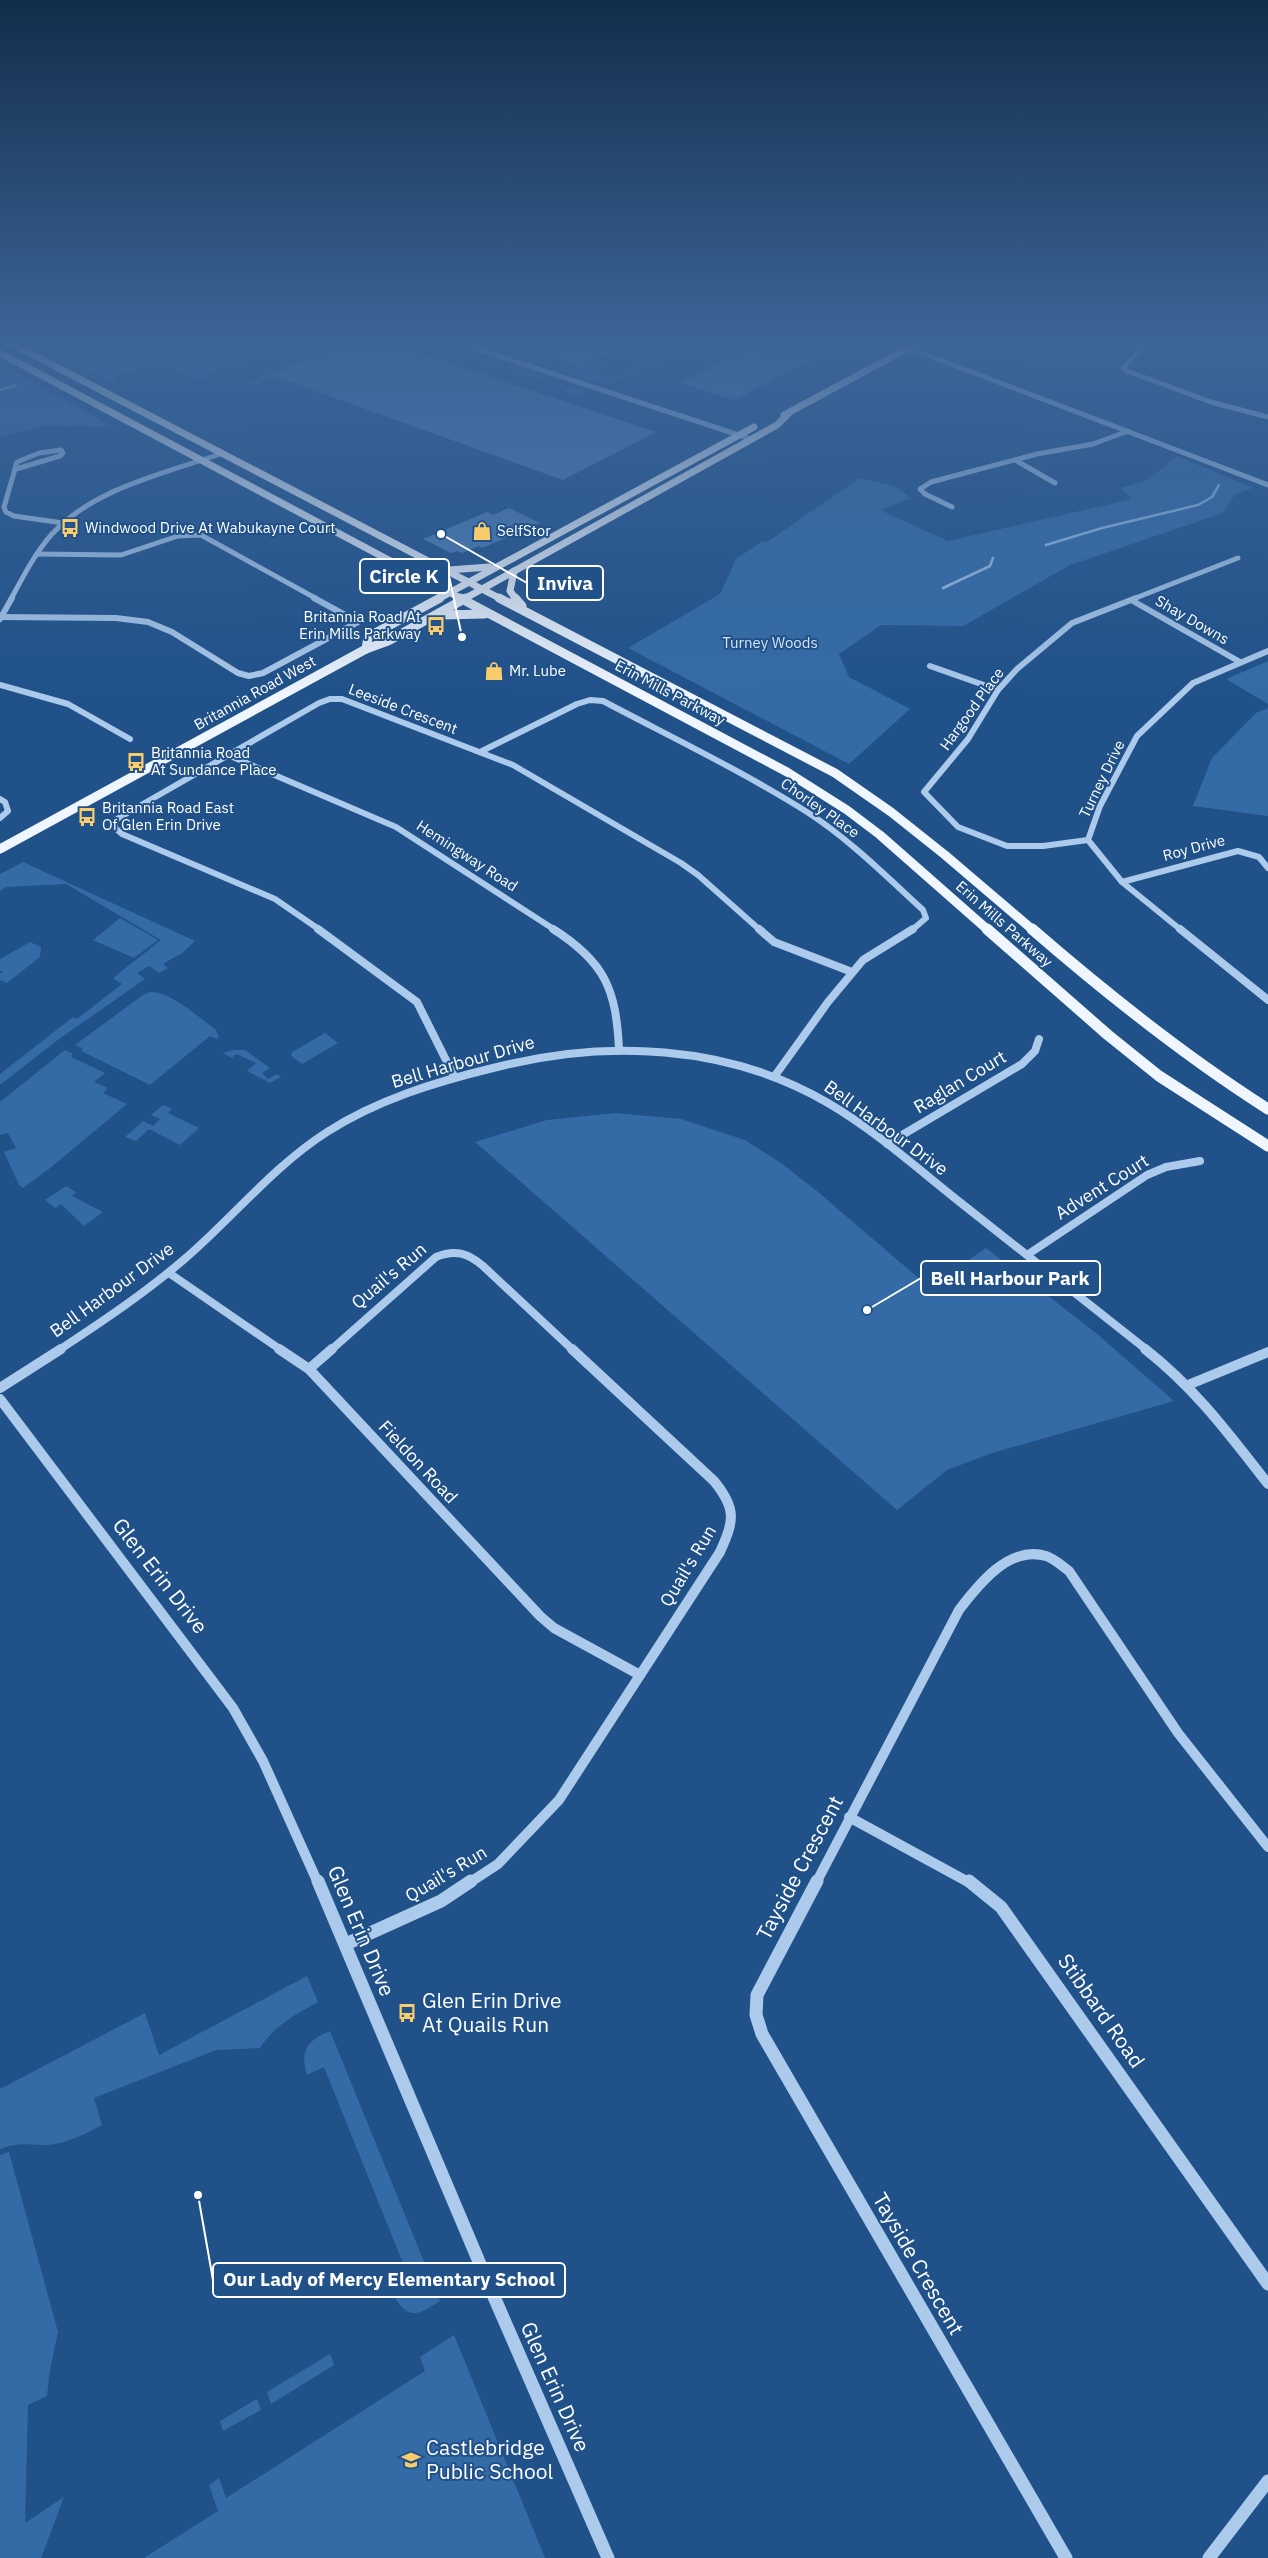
<svg xmlns="http://www.w3.org/2000/svg" width="1268" height="2558" viewBox="0 0 1268 2558" font-family="'IBM Plex Sans',sans-serif">
<style>
.green{fill:#346ba7}
.lines{fill:none;stroke-linecap:round;stroke-linejoin:round}
.stream{stroke:#a0c5ec;stroke-width:2.5}
.building{fill:#4d7db3}
.minor-far4{stroke:#accaeb;stroke-width:5}
.minor-far3{stroke:#accaeb;stroke-width:6}
.minor-far2{stroke:#accaeb;stroke-width:8}
.minor-far1{stroke:#accaeb;stroke-width:10}
.minor{stroke:#accaeb;stroke-width:13}
.major-far2{stroke:#f0f6fe;stroke-width:7}
.major-far1{stroke:#f0f6fe;stroke-width:9}
.major{stroke:#f0f6fe;stroke-width:11}
.labels{text-anchor:middle;stroke-width:4;stroke-linejoin:round;paint-order:stroke}
.far-poi-label{font-size:15px;fill:#fff;stroke:#205189;text-anchor:start}
.far-street-label{font-size:15px;fill:#fff;stroke:#205189}
.far-park-label{font-size:15px;fill:#d1e4f8;stroke:#205189}
.street-label{font-size:18px;fill:#fff;stroke:#205189}
.near-street-label{font-size:21px;fill:#fff;stroke:#205189}
.near-poi-label{font-size:21px;fill:#fff;stroke:#205189;text-anchor:start}
.leader{fill:none;stroke:#fff;stroke-width:2}
.callout-dot{fill:#fff;stroke:#205189;stroke-width:2}
.callout{fill:#205189;stroke:#fff;stroke-width:2}
.callout-label{font-size:19px;text-anchor:middle;font-weight:bold;fill:#fff}
</style>
<rect width="100%" height="100%" fill="#205189"/>
<g class="green">
<path d="M75,338h76l-51,21 6,2 55,-23h103l-39,15 16,6 -33,15 -5,7 -49,-19 -40,15 2,7h-4l-72,-37z"/>
<path d="M353,338h7l-88,36 3,2 -20,9 -9,-1z"/>
<path d="M467,338h17l3,5 64,22 -2,1z"/>
<path d="M738,338c21,0 91,-4 103,13l-8,-1 -22,12 -54,-18 -5,3 -16,-7z"/>
<path d="M516,344l89,24 -11,6 19,6 44,-21 3,1 -45,22 -11,2 -46,-15 15,2 6,-5z"/>
<path d="M472,354l113,38 -9,3 -12,-4 3,-3 -96,-31 -5,1z"/>
<path d="M0,365l114,62 -70,-1 -44,11z"/>
<path d="M1177,456l76,32 -18,6 -12,19 -153,52 -107,61 -82,-1 -42,29 10,23 61,32 -61,55 -221,-116 92,-54 16,-35 27,-18 4,1 93,-64 35,8 16,12 -31,12 68,31 184,-42 -11,-11 27,-8z"/>
<path d="M1268,661v43l-42,-25z"/>
<path d="M1268,708v108l-75,-10 19,-48 44,-45z"/>
<path d="M23,862l172,79 -13,12 -19,11 5,4 -9,5 -10,-7 -12,7 8,6 -86,60 -59,46v-11l73,-57 4,2 45,-35 -9,-6 48,-38 -95,-56 -60,3 -6,4v-17z"/>
<path d="M120,918l38,22 -24,18 -41,-18z"/>
<path d="M30,942l11,5 -1,10 -33,26 -7,-3v-6l3,-3h-3v-12z"/>
<path d="M150,992c20,-1 50,26 66,38l3,7 -2,2 -7,-3 -60,49 -69,-34 2,-2 -8,-4 68,-50z"/>
<path d="M325,1033l13,10 -36,21 -11,-8 1,-4z"/>
<path d="M65,1050l8,4 -2,3 34,16 -11,9 14,6 -5,5 24,11 -77,64 -27,20 -4,-3 -15,-33 12,-4 -8,-15 -8,2v-33z"/>
<path d="M232,1050h13l25,18 -8,5 6,6 9,-5 4,3 -11,6 -23,-12 9,-8 -20,-9 -4,4 -9,-5z"/>
<path d="M163,1105l9,4 -4,4 31,15 -19,17 -31,-16 -13,12 -11,-4 18,-16 10,5 7,-7 -9,-4z"/>
<path d="M615,1113l66,6 64,21 36,23 37,29 111,95 57,-39 110,85 78,68 -182,52 -45,17 -50,40 -422,-368 72,-22z"/>
<path d="M66,1186l10,6 -4,4 31,16 -19,14 -23,-22 -6,4 -10,-8z"/>
<path d="M307,1976l11,26c-22,12 -44,24 -58,46l-44,2 -122,48 8,27c-16,9 -41,21 -60,20 -17,-1 -25,-2 -42,4v-60l145,-76 14,42z"/>
<path d="M330,2031l110,270c-19,12 -30,21 -45,-3l18,-10 -89,-221 -17,8c-7,-24 -1,-34 23,-44z"/>
<path d="M9,2152l49,180 -9,43 -2,21 -19,9 -3,118 39,-26 -23,61h-41v-403z"/>
<path d="M454,2335l91,223h-401l74,-47 -9,-26 10,-7 7,20 199,-127 -5,-14z"/>
<path d="M330,2354l4,11 -63,39 -4,-12z"/>
<path d="M257,2399l4,11 -38,21 -3,-10z"/>
</g>
<g class="lines">
<g class="stream">
<path d="M0,390l16,-5"/>
<path d="M1046,545l56,-17 96,-23 14,-8 7,-12"/>
<path d="M943,588l47,-22 3,-8"/>
</g>
</g>
<g class="building">
<path d="M360,338h15l281,94 -93,48 -292,-105z"/>
<path d="M505,338h137l-59,28 -79,-26z"/>
<path d="M757,344l54,16 -77,40 -54,-17z"/>
<path d="M509,508l31,15 -58,25 -3,-2 -17,7 -5,-2 -6,2 -28,-14 64,-27 6,3z"/>
</g>
<g class="lines">
<g class="minor-far4">
<path d="M458,338l2,5 14,5 277,91"/>
<path d="M1140,338l2,10 -19,20 4,3 84,31 57,15"/>
<path d="M1260,338l8,4"/>
<path d="M909,348l359,137"/>
<path d="M1015,460l40,23"/>
<path d="M16,469l44,-13 3,-3 -2,-3 -22,3 -22,9 -13,45 2,5 8,4 49,7"/>
<path d="M952,507l-27,-13 -5,-5 11,-7 106,-28 56,-10 35,-13"/>
<path d="M38,554l83,1 57,-19 23,-1 116,64"/>
<path d="M11,599c12,-22 24,-46 41,-65 42,-46 114,-61 171,-81"/>
<path d="M1133,599l105,-41"/>
</g>
<g class="minor-far3">
<path d="M1133,601l107,61"/>
<path d="M0,617l116,1 32,4 24,10 66,41 11,3 14,-3 95,-51 -44,-24"/>
<path d="M0,619l12,-21"/>
<path d="M930,666l68,24"/>
<path d="M0,685l68,19 62,35"/>
<path d="M480,752l97,-48 13,-4 13,1c68,36 139,70 204,111 42,27 79,64 116,98l3,8 -14,12"/>
<path d="M228,755l168,72 159,103"/>
<path d="M0,799l5,3 3,9 -8,7"/>
<path d="M1088,840l-45,6h-36l-49,-19 -34,-35 44,-53 30,-49 19,-21 55,-46 64,-25"/>
<path d="M1122,882l116,-31 21,6 9,11"/>
<path d="M320,930l-45,-31 -153,-65 -8,-7 3,-8 202,-116 11,-4h12l171,66 168,98 17,12 62,55"/>
<path d="M1181,930l-59,-48 -34,-42 12,-34 37,-70 56,-53 75,-32"/>
</g>
<g class="minor-far2">
<path d="M318,929l99,73 38,76"/>
<path d="M553,929c52,33 63,60 66,120"/>
<path d="M759,929l15,13 78,30"/>
<path d="M1180,929l88,71"/>
<path d="M774,1077l54,-75 35,-42 50,-31"/>
<path d="M887,1144l135,-80 13,-13 4,-12"/>
<path d="M1027,1255l120,-80 19,-8 34,-6"/>
<path d="M169,1273l112,77"/>
<path d="M59,1350c44,-29 89,-59 129,-94 47,-41 86,-90 139,-124 50,-32 108,-50 166,-64 111,-29 235,-24 335,35 48,28 90,66 133,100 62,49 124,98 186,147"/>
<path d="M331,1350l105,-93c19,-8 32,-4 47,9l90,84"/>
</g>
<g class="minor-far1">
<path d="M279,1349l30,20 231,247 14,12 86,47"/>
<path d="M1145,1349c51,40 84,85 123,135"/>
<path d="M309,1369l23,-20"/>
<path d="M1188,1385l80,-33"/>
<path d="M0,1388l61,-39"/>
<path d="M0,1399l233,309 30,53 55,122"/>
<path d="M849,1817l121,66"/>
<path d="M469,1883l29,-19 61,-64 161,-248c14,-31 17,-43 -6,-71l-142,-132"/>
<path d="M816,1883l143,-273c19,-25 50,-65 87,-54 9,3 16,10 23,15l109,162 90,114"/>
</g>
<g class="minor">
<path d="M318,1881l173,409 117,268"/>
<path d="M817,1881l-60,114 -1,20 6,19 304,524"/>
<path d="M969,1881l32,26 267,377"/>
<path d="M346,1944l95,-43 30,-20"/>
<path d="M1209,2558l59,-77"/>
</g>
<g class="major-far2">
<path d="M1,338l500,261"/>
<path d="M0,353l462,246"/>
<path d="M784,415l143,-77"/>
<path d="M449,570l40,-3"/>
<path d="M514,571l-4,20 6,8"/>
<path d="M438,599l316,-172"/>
<path d="M464,599l313,-174 13,-13"/>
</g>
<g class="major-far1">
<path d="M460,598l327,174 60,38 33,25 108,95"/>
<path d="M499,598l336,175 56,39 54,43 88,75"/>
<path d="M515,598l7,8"/>
<path d="M440,615l45,-1"/>
<path d="M366,649l2,-12 72,-39"/>
<path d="M0,849l366,-200 22,-8 78,-43"/>
</g>
<g class="major">
<path d="M987,929l121,106 51,41 109,70"/>
<path d="M1032,929c75,65 151,126 236,180"/>
</g>
</g>
<linearGradient id="sky" x2="0" y2="1"><stop stop-color="#122d4b"/><stop offset="0.49" stop-color="#3c6597"/><stop offset="1" stop-color="#3c6597" stop-opacity="0"/></linearGradient>
<rect width="1268" height="696" fill="url(#sky)"/>
<defs>
<g id="bus-bare" transform="scale(1.5)"><path d="M-5-6H5V4H4V6H2V4H-2V6H-4V4H-5ZM-3.5-4V0h7V-4ZM-3.5 1.2v1.5H-2V1.2ZM2 1.2v1.5H3.5V1.2Z" fill="#f8cc6d" stroke="#205189" stroke-width="2.5" paint-order="stroke"/></g>
<g id="shop-bare" transform="scale(1.5)"><path d="M-5-2.5h2.3a2.7 3.5 0 0 1 5.4 0H5L5.5 6h-11ZM-1.5-2.5h3a1.5 2.3 0 0 0-3 0Z" fill="#f8cc6d" stroke="#205189" stroke-width="2.5" paint-order="stroke"/></g>
<g id="school-bare" transform="scale(1.5)"><path d="M0-5L7-2L0 1L-7-2ZM-4 1L0 2.5L4 1V4Q0 6-4 4Z" fill="#f8cc6d" stroke="#205189" stroke-width="2.5" paint-order="stroke"/></g>
</defs>
<g fill-rule="evenodd">
<use href="#bus-bare" x="70" y="528"/>
<use href="#shop-bare" x="482" y="531"/>
<use href="#bus-bare" x="436" y="626"/>
<use href="#shop-bare" x="494" y="671"/>
<use href="#bus-bare" x="136" y="762"/>
<use href="#bus-bare" x="87" y="817"/>
<use href="#bus-bare" x="407" y="2013"/>
<use href="#school-bare" x="411" y="2460"/>
</g>
<g class="labels">
<g class="far-poi-label">
<text x="85" y="533">Windwood Drive At Wabukayne Court</text>
<text x="497" y="536">SelfStor</text>
<text x="421" y="622" text-anchor="end">Britannia Road At<tspan x="421" dy="17">Erin Mills Parkway</tspan></text>
<text x="509" y="676">Mr. Lube</text>
<text x="151" y="758">Britannia Road<tspan x="151" dy="17">At Sundance Place</tspan></text>
<text x="102" y="813">Britannia Road East<tspan x="102" dy="17">Of Glen Erin Drive</tspan></text>
</g>
<g class="far-street-label">
<text transform="translate(1192 620) rotate(30)" y="5">Shay Downs</text>
<text transform="translate(255 693) rotate(-29)" y="5">Britannia Road West</text>
<text transform="translate(670 693) rotate(28)" y="5">Erin Mills Parkway</text>
<text transform="translate(403 709) rotate(21)" y="5">Leeside Crescent</text>
<text transform="translate(972 709) rotate(-54)" y="5">Hargood Place</text>
<text transform="translate(1102 779) rotate(-64)" y="5">Turney Drive</text>
<text transform="translate(820 808) rotate(35)" y="5">Chorley Place</text>
<text transform="translate(1194 848) rotate(-15)" y="5">Roy Drive</text>
<text transform="translate(467 856) rotate(33)" y="5">Hemingway Road</text>
<text transform="translate(1004 924) rotate(41)" y="5">Erin Mills Parkway</text>
</g>
<g class="far-park-label">
<text x="770" y="648">Turney Woods</text>
</g>
<g class="street-label">
<text transform="translate(463 1062) rotate(-16)" y="6">Bell Harbour Drive</text>
<text transform="translate(960 1082) rotate(-31)" y="6">Raglan Court</text>
<text transform="translate(886 1128) rotate(36)" y="6">Bell Harbour Drive</text>
<text transform="translate(1102 1187) rotate(-32)" y="6">Advent Court</text>
<text transform="translate(389 1276) rotate(-40)" y="6">Quail's Run</text>
<text transform="translate(112 1290) rotate(-36)" y="6">Bell Harbour Drive</text>
<text transform="translate(418 1462) rotate(47)" y="6">Fieldon Road</text>
<text transform="translate(688 1566) rotate(-59)" y="6">Quail's Run</text>
<text transform="translate(446 1874) rotate(-31)" y="6">Quail's Run</text>
</g>
<g class="near-street-label">
<text transform="translate(160 1576) rotate(52)" y="7">Glen Erin Drive</text>
<text transform="translate(800 1868) rotate(-62)" y="7">Tayside Crescent</text>
<text transform="translate(361 1931) rotate(67)" y="7">Glen Erin Drive</text>
<text transform="translate(1101 2011) rotate(55)" y="7">Stibbard Road</text>
<text transform="translate(918 2264) rotate(60)" y="7">Tayside Crescent</text>
<text transform="translate(555 2387) rotate(66)" y="7">Glen Erin Drive</text>
</g>
<g class="near-poi-label">
<text x="422" y="2008">Glen Erin Drive<tspan x="422" dy="24">At Quails Run</tspan></text>
<text x="426" y="2455">Castlebridge<tspan x="426" dy="24">Public School</tspan></text>
</g>
</g>
<path class="leader" d="M462 637L449 576M441 534L527 583M867 1310L921 1278M198 2195L213 2280"/>
<g class="callout-dot">
<circle cx="462" cy="637" r="5"/>
<circle cx="441" cy="534" r="5"/>
<circle cx="867" cy="1310" r="5"/>
<circle cx="198" cy="2195" r="5"/>
</g>
<g class="callout">
<rect x="360" y="559" width="89" height="34" rx="5"/>
<rect x="527" y="566" width="76" height="34" rx="5"/>
<rect x="921" y="1261" width="179" height="34" rx="5"/>
<rect x="213" y="2263" width="352" height="34" rx="5"/>
</g>
<g class="callout-label">
<text x="404" y="583">Circle K</text>
<text x="565" y="590">Inviva</text>
<text x="1010" y="1285">Bell Harbour Park</text>
<text x="389" y="2286">Our Lady of Mercy Elementary School</text>
</g>
</svg>
